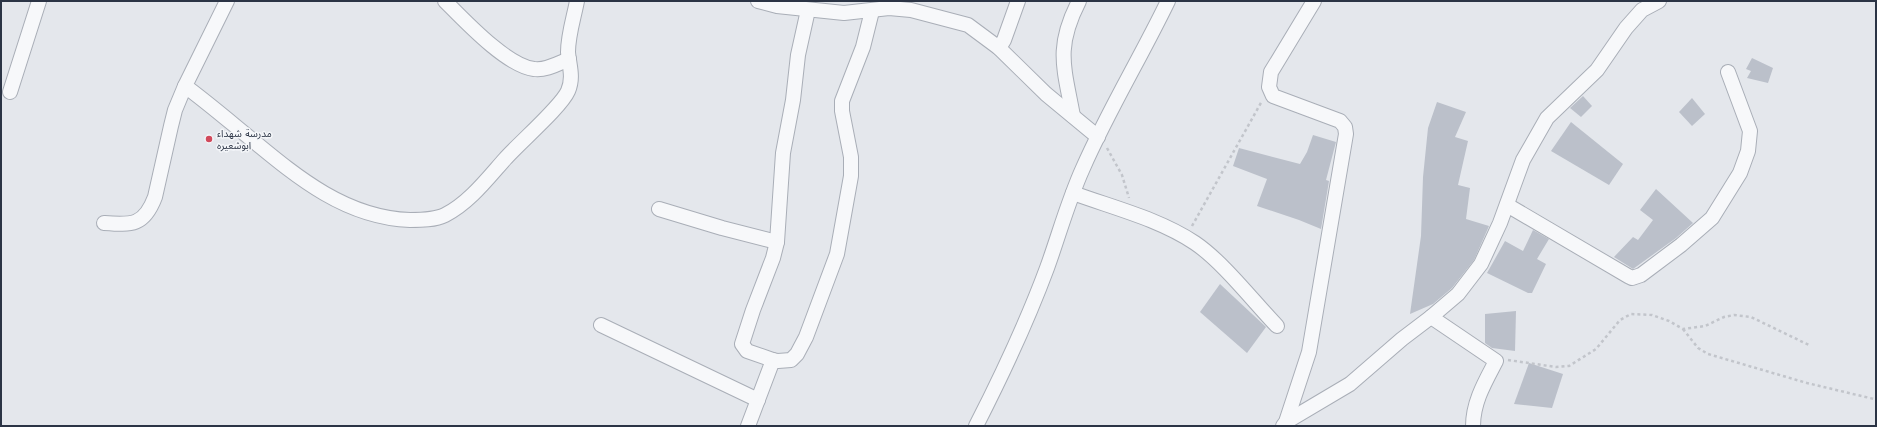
<svg xmlns="http://www.w3.org/2000/svg" width="1877" height="427" viewBox="0 0 1877 427" font-family="'Work Sans','Noto Sans Arabic',sans-serif">
<style>
.building{fill:#bbc0ca}
.lines{fill:none;stroke-linecap:round;stroke-linejoin:round}
.street-casing{stroke:#a9aeb7;stroke-width:16}
.path{stroke:#c2c5cb;stroke-width:2.5;stroke-dasharray:3 3;stroke-linecap:butt}
.street{stroke:#f7f8fa;stroke-width:14}
.poi-dot{fill:#d1495b;stroke:#f4f6f9;stroke-width:1.5}
.labels{text-anchor:middle;stroke-width:3;stroke-linejoin:round;paint-order:stroke}
.poi-label{font-size:10px;fill:#2b3445;stroke:#f4f6f9;text-anchor:start}
</style>
<rect width="100%" height="100%" fill="#e4e7ec"/>
<g class="building">
<path d="M1752,58l21,10 -5,15 -21,-5 4,-7 -5,-2z"/>
<path d="M1583,96l9,10 -11,11 -11,-9z"/>
<path d="M1692,98l13,16 -13,12 -13,-14z"/>
<path d="M1437,102l29,10 -11,25 13,4 -10,44 12,3 -4,31 23,7 -15,34 -22,28 -19,16 -23,10 11,-78 2,-59 5,-49z"/>
<path d="M1571,122l52,42 -14,21 -58,-34z"/>
<path d="M1313,135l23,7 -10,38 3,1 -8,48 -22,-9 -42,-14 10,-27 -34,-13 6,-18 61,16 7,-12z"/>
<path d="M1656,189l37,34 -17,15 -43,31 -19,-12 19,-20 5,3 15,-20 -13,-10z"/>
<path d="M1533,230l16,9 -12,20 9,5 -14,29h-4l-41,-20 18,-32 18,10z"/>
<path d="M1220,284l46,43 -19,26 -47,-41z"/>
<path d="M1516,311l-1,40 -23,-3 -7,-5v-29z"/>
<path d="M1529,363l34,11 -11,34 -38,-4z"/>
</g>
<g class="lines">
<g class="street-casing">
<g id="street">
<path d="M227,1l-42,85c23,17 44,35 66,53 46,38 95,79 159,81 11,0 25,0 35,-5 24,-12 43,-37 60,-56 14,-16 56,-52 63,-68 6,-14 1,-26 0,-39 0,-17 6,-35 9,-51"/>
<path d="M445,1c20,20 62,65 89,68 11,2 25,-6 35,-10"/>
<path d="M758,1l19,5 67,7 45,-5 22,2 57,15 31,23 47,46 52,43"/>
<path d="M999,48l5,-8 14,-39"/>
<path d="M10,92l29,-91"/>
<path d="M1073,116c-9,-49 -18,-68 6,-115"/>
<path d="M1073,193c41,15 86,26 122,50 28,19 58,58 82,83"/>
<path d="M1507,205l121,71 4,2 9,-3 40,-30 31,-27 28,-45 8,-22 2,-20 -22,-59"/>
<path d="M659,209l63,19 55,14"/>
<path d="M104,223c28,2 40,3 51,-26l16,-71 4,-16 10,-24"/>
<path d="M1431,317l27,-23 23,-30 19,-41 23,-63 24,-42 50,-48 29,-42 16,-18 17,-9"/>
<path d="M601,325l157,75"/>
<path d="M773,360l-26,-9 -5,-7 11,-34 20,-52 4,-16 6,-89 10,-53 5,-45 10,-45"/>
<path d="M1286,422l64,-38 52,-45 29,-22 65,44c-11,21 -23,41 -23,65"/>
<path d="M748,426l25,-66 5,1 13,-1 6,-6 9,-17 31,-83 14,-78v-19l-9,-46v-10l21,-54 9,-36"/>
<path d="M976,426c26,-51 51,-104 71,-158 12,-33 21,-67 36,-100 25,-57 58,-111 85,-167"/>
<path d="M1283,426l3,-4 23,-70 37,-218 -1,-7 -5,-6 -67,-25 -4,-9 2,-15 43,-71"/>
</g>
</g>
<g class="path">
<path d="M1107,148l15,27 7,23"/>
<path d="M1192,226l70,-125"/>
<path d="M1683,329l15,19 10,6 99,29 67,16"/>
<path d="M1508,360l48,7 13,-1 27,-17 24,-29 11,-6 21,1 17,6 14,8 22,-3 19,-9 10,-2 17,2 60,29"/>
</g>
<use href="#street" class="street"/>
</g>
<circle class="poi-dot" cx="209" cy="139" r="4"/>
<g class="labels">
<g class="poi-label">
<text x="217" y="137">مدرسة شهداء<tspan x="217" dy="12">ابوشعيره</tspan></text>
</g>
</g>
<rect width="1877" height="427" fill="none" stroke="#2b3445" stroke-width="4"/>
</svg>
